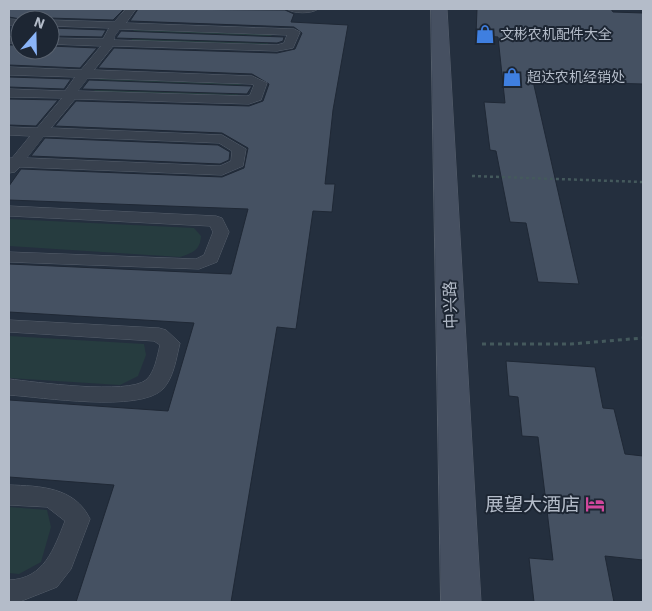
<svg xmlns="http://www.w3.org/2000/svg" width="652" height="611" viewBox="0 0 652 611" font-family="'IBM Plex Sans','Noto Sans SC',sans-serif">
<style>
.green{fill:#263c3f}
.building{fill:#455162;stroke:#1f2835}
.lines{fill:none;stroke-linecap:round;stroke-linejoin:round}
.lane-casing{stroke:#565f6c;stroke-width:1}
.secondary-casing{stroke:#565f6c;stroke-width:1}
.path-far1{stroke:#44595c;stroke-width:2.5;stroke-dasharray:3 3;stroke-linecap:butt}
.path{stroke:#44595c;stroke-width:3;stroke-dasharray:4 4;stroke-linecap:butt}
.lane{fill:#38414e;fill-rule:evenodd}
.secondary{fill:#465061;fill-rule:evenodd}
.labels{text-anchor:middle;stroke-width:4;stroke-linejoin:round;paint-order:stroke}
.far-poi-label{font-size:14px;fill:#b4bcc9;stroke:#1d2633;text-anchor:start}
.street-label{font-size:16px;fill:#b4bcc9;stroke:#1d2633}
.near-poi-label{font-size:19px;fill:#b4bcc9;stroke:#1d2633;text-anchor:end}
</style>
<rect width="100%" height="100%" fill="#242f3e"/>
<g class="green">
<path d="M134,30l135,4 5,3 -6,7 -135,-3 -5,-6z"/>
<path d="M101,79l138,5 7,2 -2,5 -7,4 -140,-3 -6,-3 1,-7z"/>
<path d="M9,219l185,9 7,8c-1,15 -9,17 -21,21l-171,-11z"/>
<path d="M9,336l135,8 2,11 -8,21 -18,9 -111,-7z"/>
<path d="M9,507l38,3 4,17 -10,35 -22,12 -10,-1z"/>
</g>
<g class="building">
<path d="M9,9h115l-11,11 -64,-2 -23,2 -17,-3z"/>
<path d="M138,9l147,1 9,4 -3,8 57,3 -15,85 -8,74h10l-3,28 -19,-1 -17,118 -19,-2 -46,275h-155l38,-117 -105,-8v-77l159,11 26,-88 -185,-11v-48l222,10 17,-65 -239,-9v-14l12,-17 201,8 22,-9 4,-20 -26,-15 -167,-7 21,-25 173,5 14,-5 6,-17 -17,-10 -154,-6 16,-20 163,5 18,-4 7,-16 -8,-6 -164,-6z"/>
<path d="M477,9h134l2,3 30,1v71l-110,-3 46,203 -41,-2 -12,-59 -16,-1 -14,-71 -6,-1 -6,-48 21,1 -7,-66 -22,-2z"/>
<path d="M50,28l56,2 -4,7 -52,-1z"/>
<path d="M121,31l163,6 -1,4 -6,2 -161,-5z"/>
<path d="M9,45h11v5h30v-4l47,2 -17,20 -71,-3z"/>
<path d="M9,77l62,2 -7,10 -55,-2z"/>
<path d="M89,80l162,6h1l-5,8 -165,-5z"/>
<path d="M9,99l49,1 -22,26 -27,-1z"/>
<path d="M45,138l173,7 12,7 -1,8 -9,4 -189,-8z"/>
<path d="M506,361l89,6 8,41 11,1 11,45 18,2v104l-38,-4 9,46h-80l-5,-44 24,2 -15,-123 -16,-1 -4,-39 -9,-1z"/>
</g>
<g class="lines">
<g class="lane-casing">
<g id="lane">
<path d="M126,9h10l-10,14 168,6 6,3 -7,16 -16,3 -164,-5 -19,24 158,6 15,7 -6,17 -12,4 -174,-5 -24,29 171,7 24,14 -3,17 -21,9 -202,-8 -5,5 -6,1v-15h3l18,-22 -21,-1v-8l28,1 25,-30 -53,-1v-8l56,2 10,-14 -66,-2v-8l72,3 20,-24 -51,-2v-6l53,1 6,-11 -59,-2 -1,-6 65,2zM120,29l167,6 -3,8 -7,2 -163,-5v-3zM88,78l163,6 3,1 -4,10 -3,1 -169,-5zM44,136l175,7 13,8 -1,10 -11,5 -193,-8z"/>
<path d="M287,9h31c-6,5 -25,5 -31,0z"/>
<path d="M9,19l15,1h-4v5h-11z"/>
<rect x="9" y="37" width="11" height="6"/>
<path d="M9,206l207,10 6,2 7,14 -12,30 -18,7 -190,-7v-10l187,7 8,-4 9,-23 -3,-6 -201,-10z"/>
<path d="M9,320l150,8 7,2 14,13c-4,16 -6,34 -17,46 -23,24 -122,8 -154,6v-16c25,3 119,16 137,1 9,-8 11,-23 14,-35l-6,-4 -145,-9z"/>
<path d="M9,485c31,1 66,2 81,34l-19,50 -14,18 -38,15h-10v-22c35,-1 45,-31 56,-59l-18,-14 -38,-2z"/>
</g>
</g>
<g class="secondary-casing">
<path id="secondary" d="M431,9h16l34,593h-40z"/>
</g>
<path class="path-far1" d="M472,176l171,6"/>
<path class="path" d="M482,344h89l72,-6"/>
<use href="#lane" class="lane"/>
<use href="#secondary" class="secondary"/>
</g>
<defs>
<g id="shop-bare" transform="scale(1.5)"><path d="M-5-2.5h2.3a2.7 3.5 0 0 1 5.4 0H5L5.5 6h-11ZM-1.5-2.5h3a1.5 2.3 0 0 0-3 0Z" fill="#3f7fe0" stroke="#1d2633" stroke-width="2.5" paint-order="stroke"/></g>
<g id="hotel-bare" transform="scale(1.5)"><path d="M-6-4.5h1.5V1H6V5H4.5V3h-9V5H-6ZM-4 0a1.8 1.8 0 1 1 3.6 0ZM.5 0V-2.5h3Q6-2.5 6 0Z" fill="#d1479c" stroke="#1d2633" stroke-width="2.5" paint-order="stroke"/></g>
</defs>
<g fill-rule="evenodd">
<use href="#shop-bare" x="485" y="34"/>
<use href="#shop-bare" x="512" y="77"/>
<use href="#hotel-bare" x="595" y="504"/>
</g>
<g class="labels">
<g class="far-poi-label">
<text x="500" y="39">文彬农机配件大全</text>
<text x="527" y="82">超达农机经销处</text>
</g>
<g class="street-label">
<text transform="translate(450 305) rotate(-92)" y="6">中兴路</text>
</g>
<g class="near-poi-label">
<text x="580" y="511">展望大酒店</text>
</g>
</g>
<rect width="652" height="611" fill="none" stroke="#b4bcc9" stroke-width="20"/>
<g transform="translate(35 35) rotate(20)"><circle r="24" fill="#1d2633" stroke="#59626f"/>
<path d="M0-4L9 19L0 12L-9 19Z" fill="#8ab4f8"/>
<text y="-8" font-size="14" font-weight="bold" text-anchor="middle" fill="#b4bcc9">N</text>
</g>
</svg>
